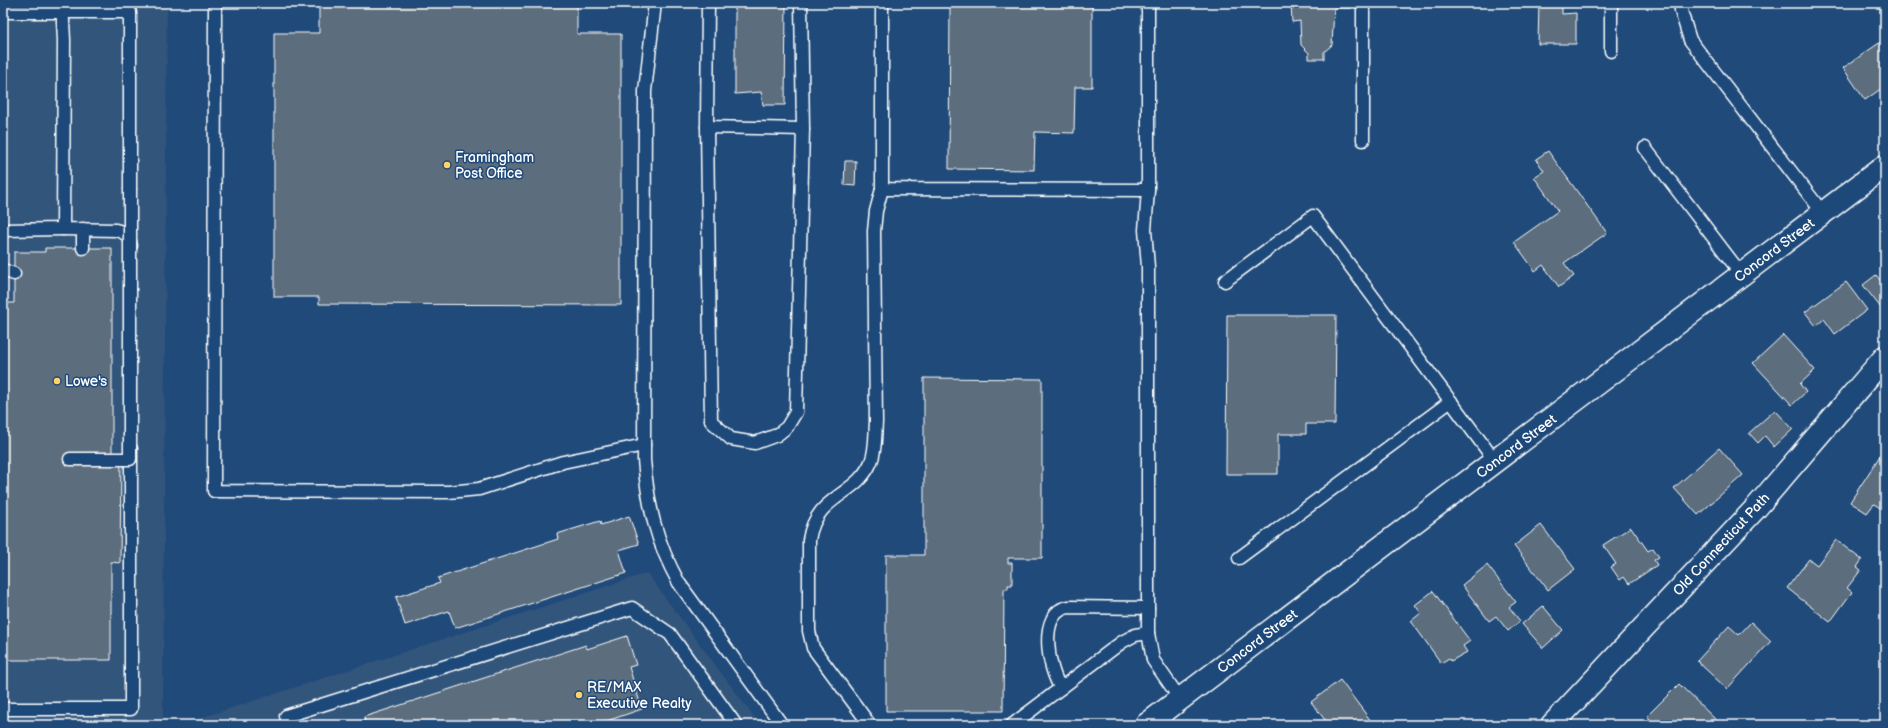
<svg xmlns="http://www.w3.org/2000/svg" width="1888" height="728" viewBox="0 0 1888 728" font-family="'Balsamiq Sans',sans-serif">
<style>
.built{fill:#31547b}
.building{fill:#5c6d7d;stroke:#fff}
.lines{fill:none;stroke-linecap:round;stroke-linejoin:round}
.lane-casing{stroke:#fff;stroke-width:15}
.street-casing{stroke:#fff;stroke-width:25}
.secondary-casing{stroke:#fff;stroke-width:25}
.lane{stroke:#1f4a7a;stroke-width:12}
.street{stroke:#1f4a7a;stroke-width:22}
.secondary{stroke:#1f4a7a;stroke-width:22}
.lane-bridge-casing{stroke:#fff;stroke-width:15;stroke-linecap:butt}
.lane-bridge{stroke:#1f4a7a;stroke-width:12}
.poi-dot{fill:#ffd166;stroke:#1f4a7a;stroke-width:1.5}
.labels{text-anchor:middle;stroke-width:3;stroke-linejoin:round;paint-order:stroke}
.poi-label{font-size:14px;fill:#fff;stroke:#1f4a7a;text-anchor:start}
.street-label{font-size:14px;fill:#fff;stroke:#1f4a7a}
</style>
<rect width="100%" height="100%" fill="#1f4a7a"/>
<filter id="ink" filterUnits="userSpaceOnUse"><feTurbulence type="fractalNoise" baseFrequency=".025" numOctaves="2"/><feDisplacementMap in="SourceGraphic" scale="8" xChannelSelector="R" yChannelSelector="G"/><feConvolveMatrix kernelMatrix="1 2 1 2 8 2 1 2 1" color-interpolation-filters="sRGB"/></filter>
<g filter="url(#ink)">
<g class="built">
<path d="M3,3h164l-4,722h-160z"/>
<path d="M647,573l113,152h-581z"/>
</g>
<g class="building">
<path d="M319,3h258v31h44v271l-302,-1v-7h-45v-264h45z"/>
<path d="M735,3h51l-1,102h-22l-2,-13 -26,2z"/>
<path d="M1291,3h60v5h-17l-2,37 -8,7v7h-15v-6l-8,-8 -1,-24 -8,1z"/>
<path d="M1539,3h23v11l14,-1v31h-38z"/>
<path d="M950,4l142,1v82h-17l-1,46 -39,-1 -1,38 -85,-1z"/>
<path d="M1885,39v47l-20,14 -22,-32z"/>
<path d="M1548,151l59,82 -43,30 10,13 -15,11 -16,-22 -8,6 -21,-29 44,-31 -24,-34 10,-6 -8,-12z"/>
<path d="M845,161h11l-1,25 -11,-1z"/>
<path d="M45,248h67v211l9,1 -1,103 -9,-1v98h-108v-357h11v-51h31z"/>
<path d="M1876,275l9,11v27l-22,-28z"/>
<path d="M1846,282l21,28 -32,24 -11,-15 -8,7 -11,-14z"/>
<path d="M1227,315h109l-1,109h-29v10h-28v40h-52z"/>
<path d="M1783,335l32,35 -15,14 6,8 -14,13 -39,-42z"/>
<path d="M924,378l118,1v179h-34v5h4v22h-4v4h-4l-1,122h-117v-156h38z"/>
<path d="M1775,410l18,19 -19,18 -9,-11 -7,7 -9,-10z"/>
<path d="M1719,448l24,27 -45,40 -24,-27z"/>
<path d="M1885,448v63l-11,-7 -7,9 -17,-11z"/>
<path d="M629,516l10,28 -20,6 7,23 -171,55 -6,-17 -44,14 -9,-28 44,-14 -2,-5 120,-39 -1,-5 43,-13 1,4z"/>
<path d="M1541,525l34,44 -27,21 -34,-44z"/>
<path d="M1631,527l17,24 5,-3 6,9 -5,3 3,5 -28,19 -5,-7 -4,3 -9,-13 5,-3 -13,-19z"/>
<path d="M1836,540l26,20 -5,7 4,3 -14,18 5,4 -22,30 -43,-34 22,-29 8,6z"/>
<path d="M1487,565l29,37 -7,5 11,14 -12,10 -12,-15 -7,5 -27,-36z"/>
<path d="M1433,591l37,50 -7,5 4,6 -16,9 -2,-3 -8,5 -30,-42 10,-8 -6,-8z"/>
<path d="M1543,606l20,24 -20,18 -21,-24z"/>
<path d="M1751,622l20,19 -44,48 -30,-28 32,-35 10,9z"/>
<path d="M627,636l9,29 -7,2 13,42 -47,16h-241l11,-4 -1,-4 222,-72 1,4z"/>
<path d="M1340,680l34,45h-45l-18,-23z"/>
<path d="M1679,684l38,37 -4,4h-57l-9,-9z"/>
</g>
<g class="lines">
<g class="lane-casing">
<g id="lane">
<path d="M62,3l2,37 -1,189 53,1c9,2 14,6 15,16"/>
<path d="M215,3l-1,488 235,1 30,-3 84,-27 81,-17"/>
<path d="M655,3l-10,88 -1,369c4,46 12,82 35,123l103,142"/>
<path d="M708,3l-1,124 4,294 20,18 24,4 22,-8 10,-8 9,-15 7,-283 -2,-126"/>
<path d="M882,3v186l266,1v-187"/>
<path d="M1611,3v48"/>
<path d="M1681,3v8l9,29 133,173"/>
<path d="M3,12h127v176"/>
<path d="M707,127l96,2"/>
<path d="M1363,140v-137"/>
<path d="M1645,148l97,127"/>
<path d="M1148,190l-3,40 3,37v366l5,27 27,39"/>
<path d="M3,230l60,-1"/>
<path d="M83,248v-19"/>
<path d="M3,270l11,4"/>
<path d="M1225,281l88,-65 182,245"/>
<path d="M70,459h42"/>
<path d="M1239,558l212,-157"/>
<path d="M1061,688c-13,-18 -24,-77 8,-81l79,1"/>
<path d="M3,709h128v-261"/>
<path d="M289,725l-3,-9 346,-108 38,26 66,91"/>
<path d="M870,725l-57,-77 -4,-17v-91c7,-46 47,-43 62,-78 5,-12 4,-27 5,-40l-2,-191 2,-20 6,-22"/>
<path d="M1012,725l110,-83 13,-7 13,-2"/>
</g>
</g>
<g class="street-casing">
<path id="street" d="M1552,725l203,-216 130,-152"/>
</g>
<g class="secondary-casing">
<path id="secondary" d="M1146,725l739,-559"/>
</g>
<use href="#lane" class="lane"/>
<use href="#street" class="street"/>
<use href="#secondary" class="secondary"/>
<g class="lane-bridge-casing">
<path id="lane-bridge" d="M112,459h18v-271"/>
</g>
<use href="#lane-bridge" class="lane-bridge"/>
</g>
</g>
<g class="poi-dot">
<circle cx="447" cy="165" r="4"/>
<circle cx="57" cy="381" r="4"/>
<circle cx="579" cy="695" r="4"/>
</g>
<g class="labels">
<g class="poi-label">
<text x="455" y="162">Framingham<tspan x="455" dy="16">Post Office</tspan></text>
<text x="65" y="386">Lowe's</text>
<text x="587" y="692">RE/MAX<tspan x="587" dy="16">Executive Realty</tspan></text>
</g>
<g class="street-label">
<text transform="translate(1774 250) rotate(-37)" y="5">Concord Street</text>
<text transform="translate(1516 446) rotate(-37)" y="5">Concord Street</text>
<text transform="translate(1721 544) rotate(-47)" y="5">Old Connecticut Path</text>
<text transform="translate(1257 641) rotate(-37)" y="5">Concord Street</text>
</g>
</g>
<rect width="1888" height="728" fill="none" stroke="#1f4a7a" stroke-width="16"/>
<rect x="8" y="8" width="1872" height="712" fill="none" stroke="#fff" stroke-width="1.5" filter="url(#ink)"/>
</svg>
